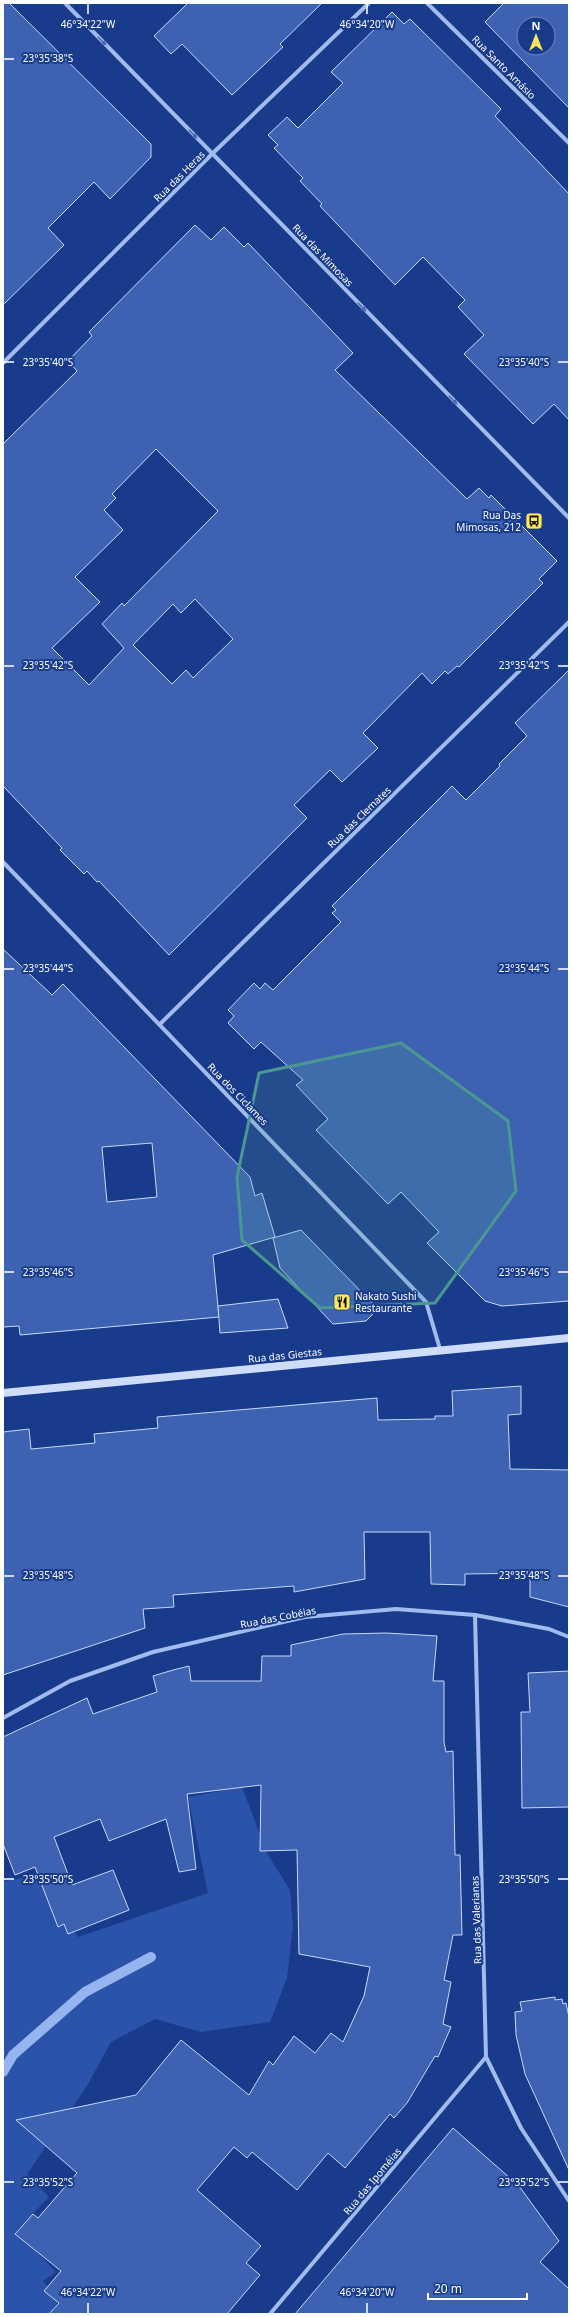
<svg xmlns="http://www.w3.org/2000/svg" width="572" height="2317" viewBox="0 0 572 2317" font-family="'Noto Sans',sans-serif">
<style>
.green{fill:#2b53a9}
.lines{fill:none;stroke-linecap:round;stroke-linejoin:round}
.stream{stroke:#95b4f0;stroke-width:10}
.building{fill:#3d62b2;stroke:#c8d8fa;fill-rule:evenodd}
.minor{stroke:#a2bbee;stroke-width:4}
.secondary{stroke:#cfdcfa;stroke-width:8}
.oneway{fill:#4968ae}
.marked{fill:#4b9892;fill-opacity:0.2;stroke:#4b9892;stroke-width:3;stroke-linejoin:round}
.ticks{fill:none;stroke:#fff;stroke-width:1.5}
.labels{text-anchor:middle;stroke-width:4;stroke-linejoin:round;paint-order:stroke}
.street-label{font-size:10px;fill:#fff;stroke:#193b8b}
.poi-label{font-size:10px;fill:#fff;stroke:#193b8b;text-anchor:end}
.ticks-label{font-size:10px;text-anchor:middle;fill:#fff;stroke:#193b8b;stroke-width:4;stroke-linejoin:round;paint-order:stroke}
</style>
<rect width="100%" height="100%" fill="#193b8b"/>
<path class="green" d="M242,1787l25,66 23,37 3,36 -6,52 -17,44 -69,10 -46,-13 -44,23 -24,44 -60,88 22,23 -33,34 40,41 -13,9 16,18 -9,15h-47v-433l33,-5 42,61 130,-44 -20,-96z"/>
<g class="lines">
<path class="stream" d="M3,2072l10,-17 72,-63 66,-35"/>
</g>
<g class="building">
<path d="M3,3h6l142,141v13l-41,42 -16,-17 -46,46 16,17 -61,60z"/>
<path d="M188,3h134l-42,41 3,3 -51,48 -50,-51 -11,10 -17,-18z"/>
<path d="M504,3h65v105l-84,-86zM524,24h24v24h-24z"/>
<path d="M392,12l12,12 6,-5 91,90 -6,7 74,78v226l-15,-16 -21,20 -69,-70 20,-19 -26,-28 7,-7 -42,-43 -28,28 -75,-79 2,-2 -22,-23 3,-3 -29,-30 4,-3 -10,-10 19,-18 11,11 45,-45 -12,-11z"/>
<path d="M195,225l16,15 13,-13 20,20 4,-4 105,110 -18,17 132,129 12,-11 10,10 2,-3 66,66 -18,18 4,4 -84,84 -2,-1 -9,8 -3,-3 -13,13 -10,-11 -59,60 15,15 -36,34 -12,-12 -36,35 13,13 -138,137 -70,-74 -2,1 -10,-11 -3,3 -24,-24 2,-2 -59,-62v-342l74,-73 -9,-10 24,-25 -3,-4zM156,449l62,62 -94,95 -2,-3 -20,21 22,24 -35,37 -37,-37 48,-46 -25,-25 48,-47 -19,-20 12,-12 -4,-4zM195,599l38,40 -40,39 -7,-8 -14,14 -39,-39 40,-41 8,9z"/>
<path d="M569,670v631l-67,5 -17,-5 -58,-58 12,-11 -38,-40 -13,12 -72,-74 12,-11 -32,-34 7,-5 -42,-38 -7,7 -26,-26 6,-7 -6,-6 26,-27 6,6 5,-6 8,7 68,-68 -9,-9 4,-3 -4,-4 120,-120 14,14 34,-34 -1,-2 28,-28 -12,-13z"/>
<path d="M3,949l49,46 11,-11 187,193 5,19 7,-3 13,44 -62,18 6,62 -199,18 -1,-9 -16,1zM152,1143l5,54 -50,5 -5,-55z"/>
<path d="M301,1230l77,79 -12,12 -33,3 -53,-56 -7,-30z"/>
<path d="M278,1299l10,29 -68,5 -2,-27z"/>
<path d="M521,1386v28l-13,1 2,54 59,1v137l-39,-10v-24l-65,1v11l-34,-1 -1,-52h-66l1,47 -71,13v-6l-121,9 1,12 -31,2 2,19 -142,47v-243l26,-3 2,20 64,-6 -1,-9 64,-6 -1,-11 220,-19 1,22 57,-1v-3h18l-1,-25z"/>
<path d="M386,1633l51,3 -4,45h11v61l2,10 7,-1 2,104h5l2,80h-9l-9,45 7,2 -8,42 8,3 -13,30 -3,-1 -28,47 -13,15 -4,-4 -45,54 -17,-15 -31,37 -45,-38 -5,6 -13,-11 -37,43 64,56 -15,17 14,12 -33,39h-178l10,-11 -15,-12 17,-20 -46,-37 18,-20 5,4 39,-45 -61,-53 120,-25 45,-55 68,55 20,-34 4,4 21,-29 21,17 16,-20 12,9 21,-46 6,-29 -71,-13 -2,-104 -37,1 1,-66 -74,9 9,75 -17,3 -13,-53 -57,22 -9,-22 -46,18 18,48 41,-15 16,40 -61,24 -4,-10 -6,3 -23,-60 -20,8 -12,-31v-107l84,-39 6,16 64,-22 -4,-16 20,-6 16,-4 2,15h70l1,-25h29v-11l52,-11z"/>
<path d="M569,1671v136l-47,1 -1,-96h9l-2,-39z"/>
<path d="M555,1997v3l7,-1 1,5 3,-1 3,14v153l-44,-96 -9,-39 -1,-23 7,-1 -2,-9z"/>
<path d="M453,2128l66,58 40,55 -19,21 29,27v25h-274z"/>
</g>
<g class="lines">
<g class="minor">
<path d="M65,3l504,515"/>
<path d="M427,3l142,140"/>
<path d="M3,363l210,-210 156,-150"/>
<path d="M3,862l423,440 14,47"/>
<path d="M160,1024l409,-402"/>
<path d="M475,1615l11,442 35,71 48,73"/>
<path d="M3,1718l67,-37 83,-29 152,-35 91,-8 79,6 74,14 20,8"/>
<path d="M270,2314l216,-257"/>
</g>
<path class="secondary" d="M3,1393l566,-55"/>
</g>
<defs><path id="oneway-solid" d="M-6-.8H1V-3.2L6.5 0L1 3.2V.8H-6Z"/></defs>
<g class="oneway">
<use href="#oneway-solid" transform="translate(102 41) rotate(45)"/>
<use href="#oneway-solid" transform="translate(193 134) rotate(46)"/>
<use href="#oneway-solid" transform="translate(362 307) rotate(46)"/>
<use href="#oneway-solid" transform="translate(453 400) rotate(46)"/>
</g>
<path class="marked" d="M401,1043l107,78 8,70 -81,112 -115,5 -78,-68 -5,-63 22,-104z"/>
<path class="ticks" d="M88,4v10M367,4v10M4,59h10M4,362h10M558,362h10M4,666h10M558,666h10M4,969h10M558,969h10M4,1272h10M558,1272h10M4,1576h10M558,1576h10M4,1879h10M558,1879h10M4,2182h10M558,2182h10M88,2303v10M367,2303v10"/>
<defs>
<g id="bus-square" transform="scale(0.9)"><rect x="-9" y="-9" width="18" height="18" rx="4" fill="#ffe65f" stroke="#193b8b"/><path d="M-5-6H5V4H4V6H2V4H-2V6H-4V4H-5ZM-3.5-4V0h7V-4ZM-3.5 1.2v1.5H-2V1.2ZM2 1.2v1.5H3.5V1.2Z" fill="#111"/></g>
<g id="restaurant-square" transform="scale(0.9)"><rect x="-9" y="-9" width="18" height="18" rx="4" fill="#ffe65f" stroke="#193b8b"/><path d="M-5-6h1v4h1v-4h1v4h1v-4h1v5L-1.5 .5V6h-2V.5L-5-1ZM5-6V6H3V1.5H1.5Q1.5-4 5-6Z" fill="#111"/></g>
</defs>
<g fill-rule="evenodd">
<use href="#bus-square" x="534" y="521"/>
<use href="#restaurant-square" x="342" y="1302"/>
</g>
<g class="labels">
<g class="street-label">
<text transform="translate(504 67) rotate(45)" y="4">Rua Santo Amásio</text>
<text transform="translate(179 176) rotate(-45)" y="4">Rua das Heras</text>
<text transform="translate(323 255) rotate(46)" y="4">Rua das Mimosas</text>
<text transform="translate(359 817) rotate(-44)" y="4">Rua das Clemates</text>
<text transform="translate(238 1094) rotate(46)" y="4">Rua dos Ciclames</text>
<text transform="translate(285 1355) rotate(-6)" y="4">Rua das Giestas</text>
<text transform="translate(278 1617) rotate(-11)" y="4">Rua das Cobéias</text>
<text transform="translate(476 1920) rotate(-92)" y="4">Rua das Valerianas</text>
<text transform="translate(372 2181) rotate(-50)" y="4">Rua das Ipoméias</text>
</g>
<g class="poi-label">
<text x="521" y="519">Rua Das<tspan x="521" dy="12">Mimosas, 212</tspan></text>
<text x="355" y="1300" text-anchor="start">Nakato Sushi<tspan x="355" dy="12">Restaurante</tspan></text>
</g>
</g>
<g class="ticks-label">
<text x="88" y="28">46°34'22"W</text>
<text x="367" y="28">46°34'20"W</text>
<text x="48" y="62">23°35'38"S</text>
<text x="48" y="366">23°35'40"S</text>
<text x="524" y="366">23°35'40"S</text>
<text x="48" y="669">23°35'42"S</text>
<text x="524" y="669">23°35'42"S</text>
<text x="48" y="972">23°35'44"S</text>
<text x="524" y="972">23°35'44"S</text>
<text x="48" y="1276">23°35'46"S</text>
<text x="524" y="1276">23°35'46"S</text>
<text x="48" y="1579">23°35'48"S</text>
<text x="524" y="1579">23°35'48"S</text>
<text x="48" y="1883">23°35'50"S</text>
<text x="524" y="1883">23°35'50"S</text>
<text x="48" y="2186">23°35'52"S</text>
<text x="524" y="2186">23°35'52"S</text>
<text x="88" y="2296">46°34'22"W</text>
<text x="367" y="2296">46°34'20"W</text>
</g>
<rect width="572" height="2317" fill="none" stroke="#ffffff" stroke-width="8"/>
<g transform="translate(536 36)"><circle r="19" fill="#193b8b" stroke="#7589b9"/>
<path d="M0-3L7 15L0 10L-7 15Z" fill="#ffe65f"/>
<text y="-6" font-size="11" font-weight="bold" text-anchor="middle" fill="#ffffff">N</text>
</g>
<path d="M428 2293v6h99v-6" fill="none" stroke="#ffffff" stroke-width="2"/>
<text x="434" y="2293" font-size="12" fill="#ffffff" stroke="#193b8b" stroke-width="3" paint-order="stroke">20 m</text>
</svg>
